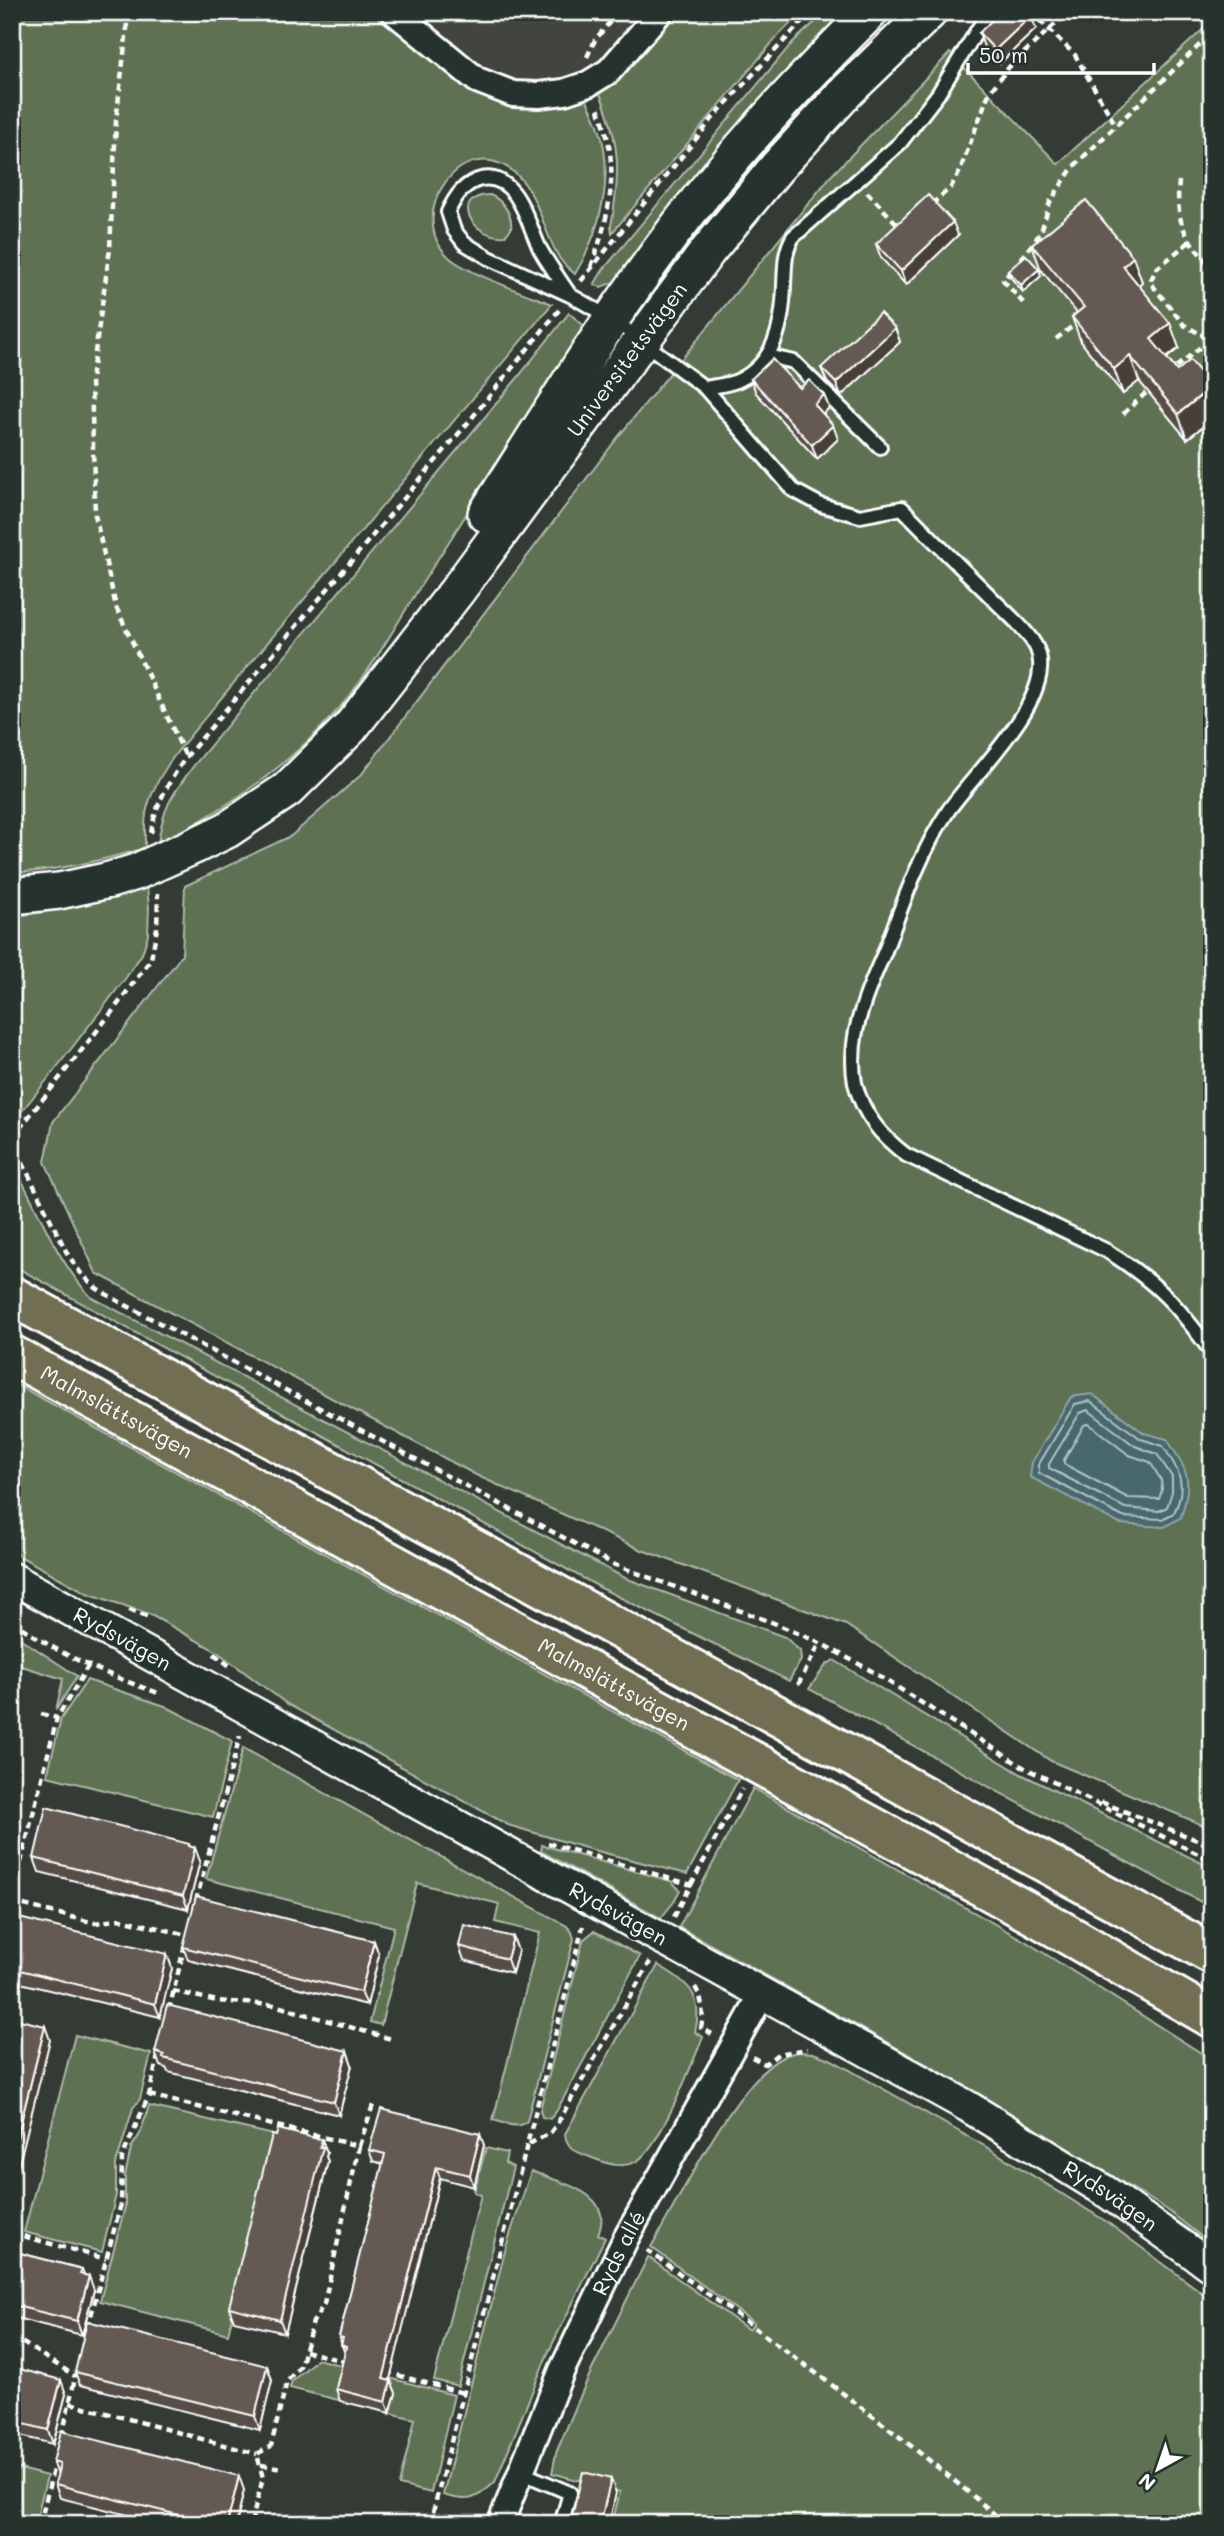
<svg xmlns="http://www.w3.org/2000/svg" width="1224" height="2536" viewBox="0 0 1224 2536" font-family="Mali,sans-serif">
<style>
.built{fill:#42443d}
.green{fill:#5e7153;stroke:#aeb8a9;stroke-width:2}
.water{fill:#47676d;stroke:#91a4a7;stroke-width:2}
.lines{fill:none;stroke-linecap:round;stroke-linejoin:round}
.shore{stroke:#b5c2c5;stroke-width:2}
.service-casing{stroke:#fff;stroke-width:18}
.minor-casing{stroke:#fff;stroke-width:30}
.tertiary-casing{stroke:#fff;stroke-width:35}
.secondary-casing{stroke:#fff;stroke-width:40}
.motorway-casing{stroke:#fff;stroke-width:44}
.path{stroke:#fff;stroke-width:4.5;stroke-dasharray:7 5;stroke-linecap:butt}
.service{stroke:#26332d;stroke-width:12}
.minor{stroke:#26332d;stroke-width:24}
.tertiary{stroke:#26332d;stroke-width:30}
.secondary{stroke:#26332d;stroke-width:35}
.motorway{stroke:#726e52;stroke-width:38}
.tertiary-bridge-casing{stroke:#fff;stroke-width:35;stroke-linecap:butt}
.secondary-bridge-casing{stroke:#fff;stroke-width:40;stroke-linecap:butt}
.tertiary-bridge{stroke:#26332d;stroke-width:30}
.secondary-bridge{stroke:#26332d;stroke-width:35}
.wall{fill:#574d47;stroke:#fff;stroke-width:2}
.shaded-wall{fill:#473f39;stroke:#fff;stroke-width:2}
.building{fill:#655a52;stroke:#fff;stroke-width:2}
.labels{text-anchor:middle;stroke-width:7;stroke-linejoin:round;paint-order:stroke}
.street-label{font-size:21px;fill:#fff;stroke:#26332d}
</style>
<rect width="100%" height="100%" fill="#333b34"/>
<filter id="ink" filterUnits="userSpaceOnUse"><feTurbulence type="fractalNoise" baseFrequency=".0143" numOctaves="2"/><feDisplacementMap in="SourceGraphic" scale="14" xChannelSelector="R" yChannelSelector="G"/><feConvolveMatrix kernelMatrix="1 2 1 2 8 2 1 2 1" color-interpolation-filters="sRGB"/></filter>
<g filter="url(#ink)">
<path class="built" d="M408,12h237l-41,50 -26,13 -28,8h-35l-37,-14z"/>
<g class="green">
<path d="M12,12h365l102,82c35,16 71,15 107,4 4,10 10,20 13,30 16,47 1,105 -24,146 -5,-4 -11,-9 -15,-15 -17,-26 -20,-63 -44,-85 -53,-47 -114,42 -66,84 19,16 77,36 102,46l-335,399c-25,32 -60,66 -70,106 -3,12 -2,26 -2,39 -44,13 -88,23 -133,25z"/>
<path d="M677,12h125l-25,25 -165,196 -1,-7c10,-54 9,-84 -12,-135l19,-11z"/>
<path d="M826,12h26l-227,266 -24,9 -7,-2 9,-15 190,-228z"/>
<path d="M1212,21v1808l-161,-68 -205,-136 -204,-75 -164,-74 -382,-203 -51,-111 8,-40 129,-167 3,-69 106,-50 70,-61 257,-338 212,-260 120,-124 108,111z"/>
<path d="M490,195c13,5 23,20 21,34l-6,7c-33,3 -56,-40 -15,-41z"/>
<path d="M569,313l20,17c-58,81 -110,165 -164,249 -29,45 -55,96 -92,136 -49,55 -110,96 -175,129 5,-38 14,-49 37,-80l320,-383z"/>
<path d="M147,887l2,20 -1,28 -6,19 -17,25 -71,92 -32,40 -10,5v-200c47,-4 90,-15 135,-29z"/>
<path d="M12,1163c27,45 42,95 79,134l534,281 160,59 15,14 1,9 -12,21 -188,-93 -589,-323z"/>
<path d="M12,1382l726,398 -51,94 -98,-25 -81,-24 -221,-121 -71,-53 -67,-37 -62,-21 -75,-41z"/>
<path d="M12,1633l65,43 -21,34 7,-31 -51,-16z"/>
<path d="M834,1660l187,114 191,94v40l-403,-219 17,-24z"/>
<path d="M87,1680l78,26 67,35 -19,76 -166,-41 14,-57z"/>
<path d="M243,1748l324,178 5,6 2,7 -47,182c-10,9 -22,2 -34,-1l47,-187 -45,-11 4,-18 -82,-21 -36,142 -11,-3 24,-95 -188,-48z"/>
<path d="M753,1788l272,153 187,119v185l-46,-36 -200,-123 -287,-159z"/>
<path d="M542,1845l129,36 9,9 -7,13 -12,15 -120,-67z"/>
<path d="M594,1931l46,25 -84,156 -6,7 -8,-2 -2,-7 43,-170z"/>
<path d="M658,1965c30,17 46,30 37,67l8,5c-11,27 -43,110 -66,124 -14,8 -29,3 -42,-2 -15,-6 -28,-8 -30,-25z"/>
<path d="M75,2035l76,19 -11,45 -7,9 -17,56v31l-14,57 -78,-20z"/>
<path d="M798,2052l15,1 17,6 160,90 117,73 105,78v224h-600l8,-32 -68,-19 4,-20 33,-77 59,-119 101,73 5,-7 -103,-76c27,-46 87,-169 132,-190 4,-3 10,-4 15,-5z"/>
<path d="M149,2106l129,30 -50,198 -128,-33 25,-94v-31l6,-28 9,-14z"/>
<path d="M486,2148l21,5 -2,10 8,4 -55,219 -24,-6 47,-185 -7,-3z"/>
<path d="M531,2171c29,12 85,22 67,63l7,4 -57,115 -53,129c-19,18 -26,21 -52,13l63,-248z"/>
<path d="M317,2359l137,36 -23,98 -32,-8 16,-66 -125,-31 2,-7z"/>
<path d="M12,2467l35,9 -12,48h-23z"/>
</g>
<path class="water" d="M1092,1394l52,39 23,6c21,33 26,39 14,78l-17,10 -44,-3 -90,-47 2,-15 39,-65z"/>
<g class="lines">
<g class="shore">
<path d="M1090,1401l51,38 22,7c16,25 25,38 11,67l-12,6 -39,-2 -84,-44v-9l36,-60z"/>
<path d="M1088,1410l47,36 22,8 15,23v15l-5,15 -8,4 -34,-3 -76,-40v-4l31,-51z"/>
<path d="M1089,1424l40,31 21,7 11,18 1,10 -3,9 -31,-1 -64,-34v-4l20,-35z"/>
</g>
<g class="service-casing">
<g id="service">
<path d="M570,295c-10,-15 -21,-30 -30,-46 -12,-24 -22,-77 -59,-70 -17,4 -26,18 -33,33l6,18 10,13 25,15 81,37 42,24 93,69 88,102 28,15 39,11 42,-8c28,29 57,58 86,86 13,14 42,38 49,55 21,48 -64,125 -89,162 -28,42 -45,92 -63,140 -11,25 -23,52 -29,80 -3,16 -4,36 -1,52 8,32 26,53 51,72l201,96c49,31 71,54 105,102"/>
<path d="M767,356l27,6 86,85"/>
<path d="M705,388c10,-2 22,-3 32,-7 39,-17 46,-59 47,-96 1,-18 0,-33 9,-48l107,-94 38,-49 45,-73 8,-9"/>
<path d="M520,2472l50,21 -9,31"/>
</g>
</g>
<g class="minor-casing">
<g id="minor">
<path d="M394,12l83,68 36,14 26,1 25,-3 24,-8 21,-13 51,-59"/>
<path id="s1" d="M500,2524l62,-154 64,-132 137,-245"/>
</g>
</g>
<g class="tertiary-casing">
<g id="tertiary">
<path id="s2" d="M12,1578l630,350"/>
<path id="s3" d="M678,1947l289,159 138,85 107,76"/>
</g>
</g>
<g class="secondary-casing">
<g id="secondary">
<path d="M486,514c61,-96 120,-193 189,-284 58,-77 126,-150 195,-218"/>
<path id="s4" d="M196,845l31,-15 60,-40 63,-62 107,-137 250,-339 70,-85 71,-77 81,-78"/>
<path d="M12,896l47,-5 51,-11"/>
</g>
</g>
<g class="motorway-casing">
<g id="motorway">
<path d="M12,1296l1200,658"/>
<path id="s5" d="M12,1355l1029,564 171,99"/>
</g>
</g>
<g class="path">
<path d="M126,12l1,16 -11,93 -6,128 -19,131 4,135 21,92 70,150"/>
<path d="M1031,12l44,43 40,69"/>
<path d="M587,57l8,-17 23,-28"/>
<path d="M1179,181c-4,43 6,56 33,87"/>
<path d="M867,192l33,35"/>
<path d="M932,204l19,-17 8,-14 30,-80 20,-26 59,-55"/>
<path d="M1189,242l-33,27 -6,13 34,43 18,10"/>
<path d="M1021,259l20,-27 9,-30 23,-35 139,-134"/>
<path d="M591,267c21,-58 30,-104 6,-162"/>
<path d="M1011,271l-8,9 21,24"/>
<path d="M581,281l136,-168 94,-101"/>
<path d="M1056,339l22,-17"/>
<path d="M1176,367l32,-26 -6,-6 10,-9"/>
<path d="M1123,414l25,-23"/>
<path d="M151,833c5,-31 18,-51 35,-76l285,-338 88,-109"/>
<path d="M12,1138l100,-126 39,-53 6,-31 1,-35"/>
<path d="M12,1141l55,112 13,19 16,16 24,14 495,263 159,58 46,20 50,27 153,97 189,94"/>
<path d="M129,1610l19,7"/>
<path d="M12,1620c45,35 96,55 149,74"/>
<path d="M214,1654l16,12"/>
<path d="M798,1685l22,-42"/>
<path d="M41,1714l16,4"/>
<path d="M1101,1802l111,44"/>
<path d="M548,1843l144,42"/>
<path d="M12,1898l45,-180 31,-52"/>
<path d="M196,1901l44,-165"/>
<path d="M12,1902l83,21 26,-4 66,16"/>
<path d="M674,1917l68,-128"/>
<path d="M695,1987c8,13 9,26 6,41l13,7"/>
<path d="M173,1991l44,10 57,4 117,34"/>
<path d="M169,2010l16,-66"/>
<path d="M752,2057l13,7 13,-10 29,-5"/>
<path d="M149,2095l210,51 -35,158 -11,18 -13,44 -13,15 -16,65 -14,8 6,24 -12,46"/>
<path d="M529,2144l21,-11 7,-9 93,-162"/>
<path d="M359,2146l15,-44"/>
<path d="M12,2233l94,26"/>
<path d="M647,2250c122,88 245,176 359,274"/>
<path d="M88,2327l33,-123 1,-46 27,-63 9,-39"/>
<path d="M12,2336l63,40"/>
<path d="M305,2351l42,11"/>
<path d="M386,2372l77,21"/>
<path d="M70,2403l187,51"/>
<path d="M62,2436l15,-67"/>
<path d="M261,2465l23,3"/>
<path d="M41,2520l14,4"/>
<path d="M40,2524l15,-63"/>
<path d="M430,2524l153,-598"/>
</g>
<use href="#service" class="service"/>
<use href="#minor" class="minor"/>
<use href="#tertiary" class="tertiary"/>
<use href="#secondary" class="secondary"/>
<use href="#motorway" class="motorway"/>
<g class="tertiary-bridge-casing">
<path id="tertiary-bridge" d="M642,1928l36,19"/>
</g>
<g class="secondary-bridge-casing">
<path id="secondary-bridge" d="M110,880l26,-8 60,-27"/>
</g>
<use href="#tertiary-bridge" class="tertiary-bridge"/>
<use href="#secondary-bridge" class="secondary-bridge"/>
</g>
<g class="wall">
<path d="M1036,29l-36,34 -16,-16 -5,-14z"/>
<path d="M958,235l-52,50 -25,-27 -5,-14z"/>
<path d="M1032,245l101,12 9,25 -4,3 41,63 -12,10 10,13 35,15v33l-25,20 -48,-58 -16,13 -42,-52 -9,-25 5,-4 -36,-43z"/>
<path d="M1008,271l33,5 -18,16 -12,-14z"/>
<path d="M895,328l5,14 -59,54 -14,-14 -6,-14z"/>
<path d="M751,379l73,16 5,13 -6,6 15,25 -21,20 -61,-66z"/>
<path d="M34,1858l166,3 -12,48 -149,-37z"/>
<path d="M513,1937l5,14 -6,22 -48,-13 -5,-14z"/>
<path d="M374,1941l5,14 -12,50 -179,-45 -5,-13z"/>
<path d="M12,1944l155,10 5,14 -12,49 -148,-36z"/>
<path d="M347,2051l5,14 -13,50 -171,-43 -2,-4 -6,-2 -5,-14z"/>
<path d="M322,2140l5,13 -1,4 2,4 -43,172 -51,-12 -5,-14z"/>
<path d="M484,2145l-10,42 -34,-9 -51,203h2l5,12 -6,20 -50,-12 -4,-12 9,-35 -6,-17 44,-173 -10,-3 -4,-11z"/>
<path d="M12,2251l70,18 2,5 10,16 -12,45 -70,-18z"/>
<path d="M267,2366l5,14 -12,50 -180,-45 -5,-13z"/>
<path d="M12,2367l54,27 -13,50 -41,-10z"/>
<path d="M53,2462l191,28 -8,34h-72l-104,-26 -5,-14 3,-10z"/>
</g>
<g class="shaded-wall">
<path d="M1114,12h7l-5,6z"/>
<path d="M1031,16l5,13 -36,34 -5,-13z"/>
<path d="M953,222l5,13 -52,50 -5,-14z"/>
<path d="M1133,257l9,25 -10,8 -9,-24z"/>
<path d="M1039,269l2,7 -18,16 -2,-7z"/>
<path d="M1170,323l9,25 -19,15 -9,-24z"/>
<path d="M895,328l5,14 -59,54 -5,-13z"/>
<path d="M1130,356l9,25 -16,13 -9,-25z"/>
<path d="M1212,387v32l-25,20 -9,-25z"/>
<path d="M824,395l5,13 -10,10 -5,-14z"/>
<path d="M833,425l5,14 -21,20 -5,-14z"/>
<path d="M189,1844l4,11 2,-7 5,13 -12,48 -5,-13z"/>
<path d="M513,1937l5,14 -6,22 -5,-14z"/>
<path d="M374,1941l5,14 -12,50 -6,-13z"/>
<path d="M167,1954l5,14 -12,49 -5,-13z"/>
<path d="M45,2026l5,14 -38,152v-34z"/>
<path d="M347,2051l5,14 -13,50 -5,-13z"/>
<path d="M480,2134l4,11 -10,42 -4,-12z"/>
<path d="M322,2140l5,13 -1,4 2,4 -43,172 -5,-13z"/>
<path d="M436,2167l4,11 -53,213 -4,-12z"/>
<path d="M89,2276l5,14 -12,45 -5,-14z"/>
<path d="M267,2366l5,14 -12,50 -5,-14z"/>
<path d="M61,2380l5,14 -13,50 -5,-14z"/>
<path d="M391,2381l5,12 -6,20 -4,-11z"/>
<path d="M239,2476l5,14 -8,34h-9z"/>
<path d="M611,2479l5,14 -7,31h-9z"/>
</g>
<g class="building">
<path d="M1000,12h28l3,4 -36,34 -16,-17z"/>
<path d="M928,195l25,27 -52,49 -25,-27z"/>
<path d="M1086,200l47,57 -10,9 47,57 -19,16 26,32 13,-11 22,26 -34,28 -48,-58 -16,13 -42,-52 12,-10 -52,-62z"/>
<path d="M1026,255l13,14 -18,16 -13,-14z"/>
<path d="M880,313l15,15 -59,55 -15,-15z"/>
<path d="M772,359l28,29 9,-8 15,15 -10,9 19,21 -21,20 -61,-66z"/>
<path d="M46,1807l143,37v2l6,2 -12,48 -149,-38z"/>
<path d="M196,1896l178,45 -13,51 -178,-45z"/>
<path d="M19,1918l148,36 -12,50 -143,-36v-24z"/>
<path d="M464,1925l49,12 -6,22 -48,-13z"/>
<path d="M167,2005l180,46 -13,51 -171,-44 1,-3 -9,-3z"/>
<path d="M12,2018l33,8 -33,132z"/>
<path d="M381,2109l99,25 -10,41 -34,-8 -53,212 8,2 -5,21 -50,-13 10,-42 -5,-2 2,-7 -4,-1 46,-183 -16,-4z"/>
<path d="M278,2129l44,11 -2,7h3l-43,173 -51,-13 43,-172 4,1z"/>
<path d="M12,2251l70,18 -2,5 9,2 -12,45 -65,-16z"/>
<path d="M87,2321l180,45 -12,50 -180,-44z"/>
<path d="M12,2367l49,13 -13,50 -36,-9z"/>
<path d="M61,2431l178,45 -12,48h-13l-159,-40 5,-20 -7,-2z"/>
<path d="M583,2472l28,7 -11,45h-30z"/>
</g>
</g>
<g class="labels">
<g class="street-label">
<text dy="7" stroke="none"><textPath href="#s4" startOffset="656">Universitetsvägen</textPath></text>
<text dy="7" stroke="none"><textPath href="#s5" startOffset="119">Malmslättsvägen</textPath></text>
<text dy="7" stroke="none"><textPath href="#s2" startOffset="126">Rydsvägen</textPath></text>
<text dy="7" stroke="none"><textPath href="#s5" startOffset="686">Malmslättsvägen</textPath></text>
<text transform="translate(618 1914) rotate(29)" y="7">Rydsvägen</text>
<text dy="7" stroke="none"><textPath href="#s3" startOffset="499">Rydsvägen</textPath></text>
<text dy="7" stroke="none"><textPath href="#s1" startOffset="296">Ryds allé</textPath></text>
</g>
</g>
<rect width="1224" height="2536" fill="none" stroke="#26332d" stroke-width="42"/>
<rect x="21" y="21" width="1182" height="2494" fill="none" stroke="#fff" stroke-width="2.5" filter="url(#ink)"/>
<g transform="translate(1158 2469) rotate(220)" stroke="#26332d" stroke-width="5" paint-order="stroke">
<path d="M0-5L12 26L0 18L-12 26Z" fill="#ffffff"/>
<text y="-10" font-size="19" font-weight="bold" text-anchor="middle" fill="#ffffff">N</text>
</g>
<path d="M968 63v10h186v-10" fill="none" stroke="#ffffff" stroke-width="3.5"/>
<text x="979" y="63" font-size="21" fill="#ffffff" stroke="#26332d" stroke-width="5" paint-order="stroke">50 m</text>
</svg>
